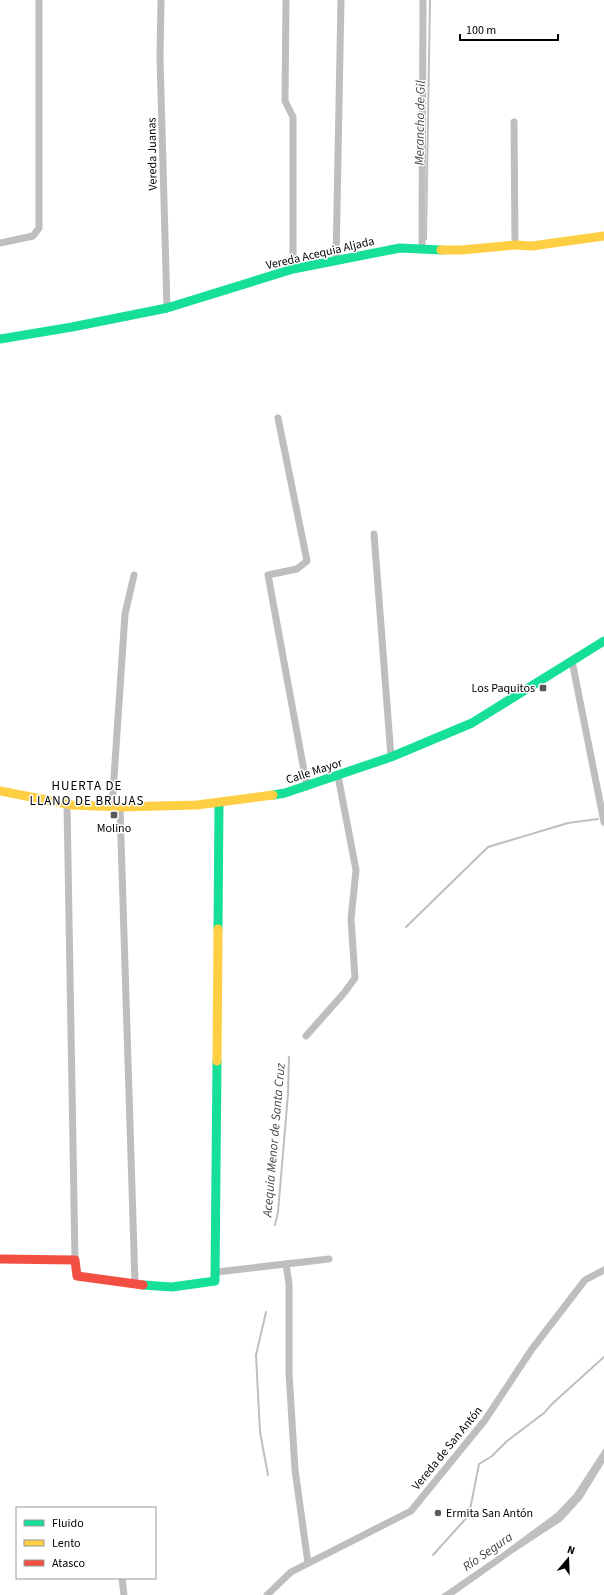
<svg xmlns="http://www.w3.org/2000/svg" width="604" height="1595" viewBox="0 0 604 1595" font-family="'Source Sans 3',sans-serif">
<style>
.water{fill:#bfbfbf}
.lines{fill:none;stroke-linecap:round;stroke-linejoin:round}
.stream{stroke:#bfbfbf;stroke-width:2}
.street{stroke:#bebebe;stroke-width:7}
.fast{stroke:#16e098;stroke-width:9}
.slow{stroke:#ffcf43;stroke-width:9}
.jam{stroke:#f24e42;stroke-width:9}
.poi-dot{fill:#595959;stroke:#fff;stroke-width:1.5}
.labels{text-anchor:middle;stroke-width:3;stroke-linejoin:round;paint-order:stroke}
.street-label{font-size:12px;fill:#000;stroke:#fff}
.poi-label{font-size:12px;fill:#000;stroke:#fff;text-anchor:end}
.water-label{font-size:13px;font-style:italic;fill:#444;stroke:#fff}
.neighbourhood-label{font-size:13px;letter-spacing:1px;fill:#000;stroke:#fff}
</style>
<rect width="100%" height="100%" fill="#fff"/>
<path class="water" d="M604,1448v15l-22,36 -20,22 -49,32 -59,42h-13l61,-42 54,-40 18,-19z"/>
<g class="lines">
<g class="stream">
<path d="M426,239l4,-239"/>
<path d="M406,927l82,-80 80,-24 30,-4"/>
<path d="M275,1225l3,-13 10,-118 1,-37"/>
<path d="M266,1312l-10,43 4,77 8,43"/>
<path d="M433,1555l36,-40 10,-51 13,-8 15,-15 37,-28 8,-9 52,-47"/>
</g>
<g class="street">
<path d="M161,0l-1,58 7,250"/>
<path d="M286,0l-1,101 8,16v152"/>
<path d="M514,122l1,123"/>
<path d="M0,243l33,-7 6,-8v-228"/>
<path d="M422,249l1,-249"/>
<path d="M336,260l5,-260"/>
<path d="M278,418l29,143 -10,8 -29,6 39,212"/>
<path d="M374,534l17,223"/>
<path d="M572,661l32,161"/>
<path d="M67,804l8,456"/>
<path d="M112,807l13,-193 9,-39"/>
<path d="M120,807l15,477"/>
<path d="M306,1036l38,-43 11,-15 -4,-59 5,-49 -18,-94"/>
<path d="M286,1264l3,20v89l6,97 13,93"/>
<path d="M216,1272l113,-13"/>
<path d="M122,1578l2,17"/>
<path d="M267,1595l24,-23 120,-61 74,-91 47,-71 53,-69 19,-10"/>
</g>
<g class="fast">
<path d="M0,339l72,-12 95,-19 126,-39 107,-21 41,2"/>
<path d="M273,795l12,-2 106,-36 81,-34 132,-82"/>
<path d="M218,929l1,-126"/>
<path d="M143,1285l29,2 43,-6 2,-220"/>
</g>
<g class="slow">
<path d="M441,250h21l53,-5 17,1 72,-10"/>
<path d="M0,791l72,14 48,2 77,-2 76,-10"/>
<path d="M217,1061l1,-132"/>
</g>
<path class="jam" d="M0,1259l75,1 2,16 66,9"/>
</g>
<g class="poi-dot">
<rect x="539" y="684" width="8" height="8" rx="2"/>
<rect x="110" y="811" width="8" height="8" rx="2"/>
<circle cx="438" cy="1513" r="4"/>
</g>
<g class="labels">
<g class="street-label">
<text transform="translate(152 154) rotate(-91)" y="4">Vereda Juanas</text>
<text transform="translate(320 253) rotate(-13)" y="4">Vereda Acequia Aljada</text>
<text transform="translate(314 771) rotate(-18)" y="4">Calle Mayor</text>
<text transform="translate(447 1448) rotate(-51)" y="4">Vereda de San Antón</text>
</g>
<g class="poi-label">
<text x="535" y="692">Los Paquitos</text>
<text x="114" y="832" text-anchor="middle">Molino</text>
<text x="446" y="1517" text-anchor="start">Ermita San Antón</text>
</g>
<g class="water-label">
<text transform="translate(419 123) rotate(-89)" y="5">Merancho de Gil</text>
<text transform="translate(273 1140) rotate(-85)" y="5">Acequia Menor de Santa Cruz</text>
<text transform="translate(487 1551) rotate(-35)" y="5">Río Segura</text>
</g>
<g class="neighbourhood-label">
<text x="87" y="790">HUERTA DE<tspan x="87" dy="15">LLANO DE BRUJAS</tspan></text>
</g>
</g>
<rect x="16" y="1507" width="140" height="72" fill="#ffffff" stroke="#999999"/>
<rect x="24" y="1520" width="20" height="6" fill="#16e098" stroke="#999999"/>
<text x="52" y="1527" font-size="12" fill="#000000">Fluido</text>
<rect x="24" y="1540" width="20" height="6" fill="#ffcf43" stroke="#999999"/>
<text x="52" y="1547" font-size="12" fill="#000000">Lento</text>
<rect x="24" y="1560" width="20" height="6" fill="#f24e42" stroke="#999999"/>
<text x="52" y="1567" font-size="12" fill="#000000">Atasco</text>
<g transform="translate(568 1559) rotate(19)" stroke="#ffffff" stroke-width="3" paint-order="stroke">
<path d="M0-3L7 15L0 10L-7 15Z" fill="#000000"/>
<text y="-6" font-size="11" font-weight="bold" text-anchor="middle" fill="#000000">N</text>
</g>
<path d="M460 34v6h98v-6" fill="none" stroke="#000000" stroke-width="2"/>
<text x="466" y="34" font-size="12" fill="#000000" stroke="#ffffff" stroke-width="3" paint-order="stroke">100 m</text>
</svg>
